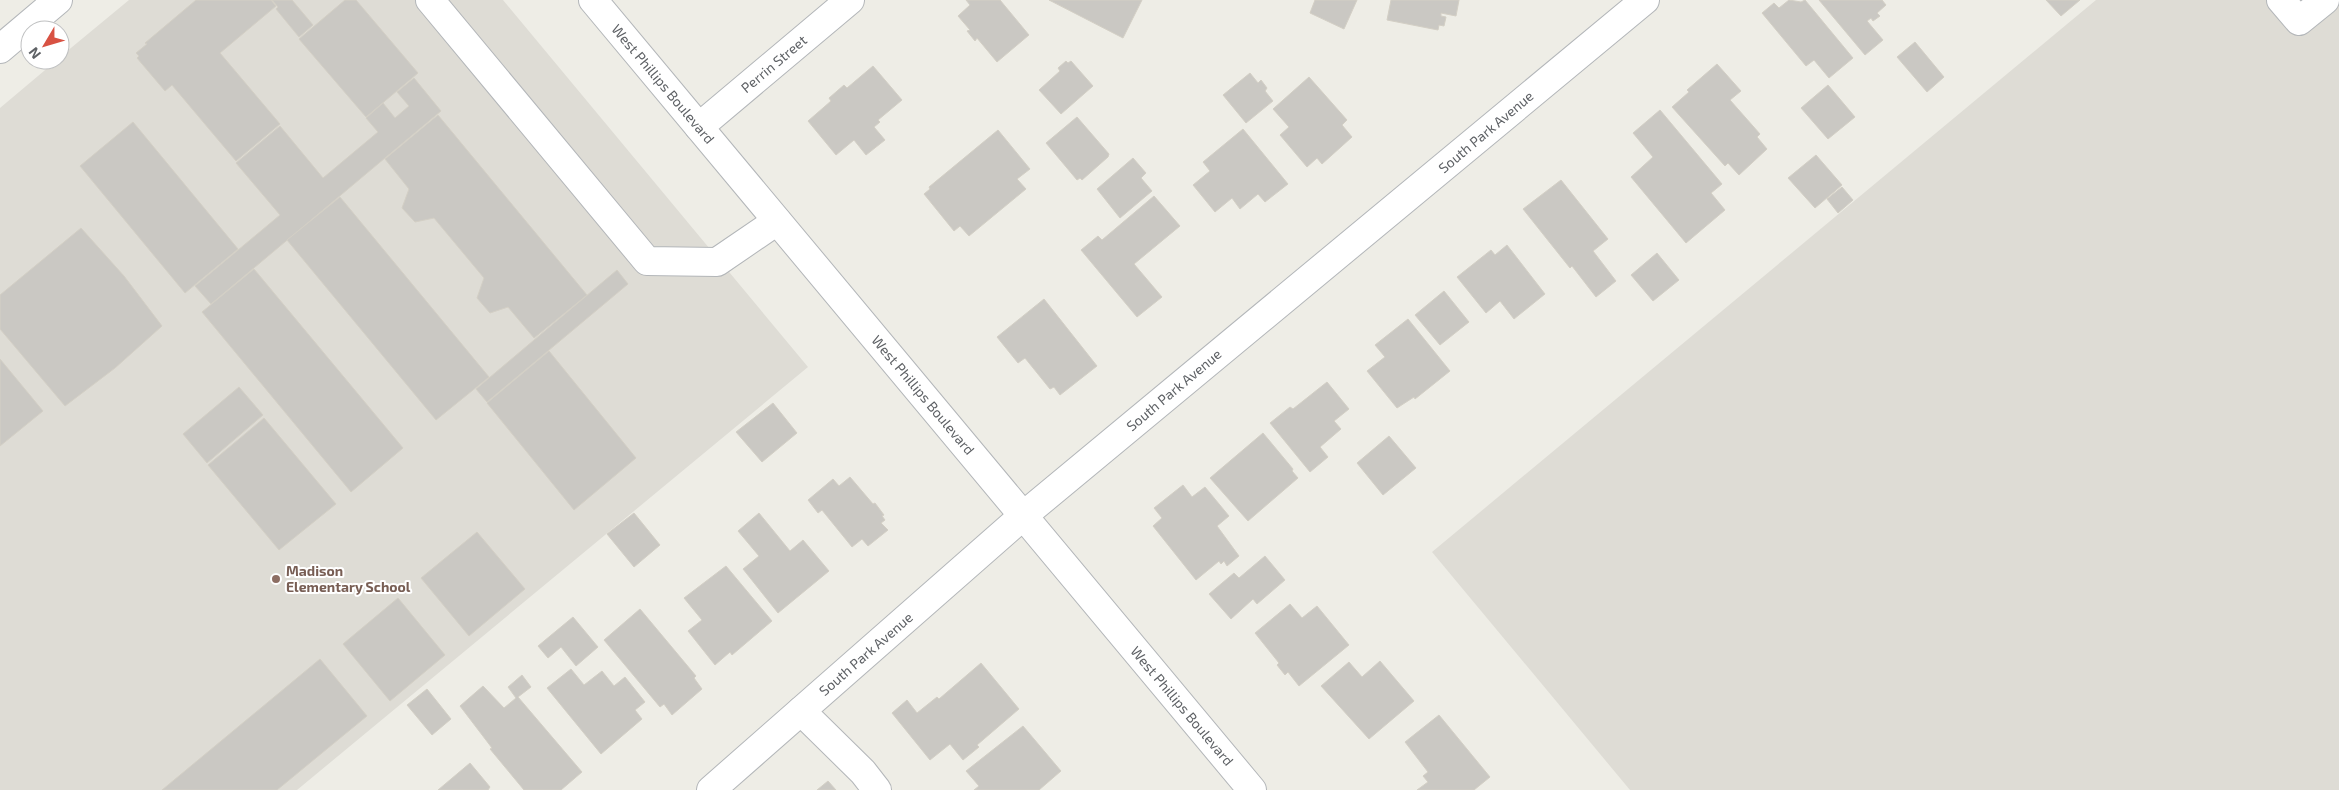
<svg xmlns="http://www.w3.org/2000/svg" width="2339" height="790" viewBox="0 0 2339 790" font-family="'Exo 2',sans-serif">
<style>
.education{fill:#dedcd5}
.building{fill:#cac8c3;stroke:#d3cfc5}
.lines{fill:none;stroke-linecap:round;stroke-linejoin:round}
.minor-casing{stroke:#b3b6b9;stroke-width:30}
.minor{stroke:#fff;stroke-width:28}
.education-dot{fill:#8d6e63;stroke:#fff;stroke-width:2}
.labels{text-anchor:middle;stroke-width:4;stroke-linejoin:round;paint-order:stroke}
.street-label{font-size:14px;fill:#5e6165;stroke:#fff}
.education-label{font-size:14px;font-weight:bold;fill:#785e54;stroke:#fff;text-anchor:start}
</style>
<rect width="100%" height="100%" fill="#eeede6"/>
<g class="education">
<path d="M129,0h374l305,367 -511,423h-297v-682l57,-48h3v-3z"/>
<path d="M2096,0h243v790h-709l-198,-238z"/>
</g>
<g class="building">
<path d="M196,0h75l5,6 -56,47 60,71 -44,37 -64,-76 -7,6 -28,-33 2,-2 -3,-3 11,-9 -2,-1z"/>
<path d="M272,0h20l21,25 -14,12 -23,-28 2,-2z"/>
<path d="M345,0h11l62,73 -52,44 -67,-78z"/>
<path d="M966,0h34l29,35 -32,27 -20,-24 -2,3 -8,-10 3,-1 -12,-14 12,-11z"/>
<path d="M1049,0h93l-19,38z"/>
<path d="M1315,0h42l-13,29 -34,-16z"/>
<path d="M1391,0h68l-3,16 -15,-3v3l5,1 -2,9 -5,-1 -1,5 -51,-10z"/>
<path d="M1789,0l12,2 4,-2 48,58 -24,20 -15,-18 -8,6 -44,-53 12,-10 5,5z"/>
<path d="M1819,0h63l4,5 -9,8 3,3 -7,5 -2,-3 -4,3 16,19 -18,15z"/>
<path d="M2046,0h34l-19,16z"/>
<path d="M1915,42l29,35 -17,15 -30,-35z"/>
<path d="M1066,61l2,2 3,-2 22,25 -32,28 -22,-24 21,-19 -2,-3z"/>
<path d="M1717,64l24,27 -11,9 30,34 -3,3 10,12 -28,26 -11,-12 -3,3 -53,-59 17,-15 -2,-2z"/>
<path d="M873,66l29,34 -24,20 2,2 -6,5 11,13 -19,15 -12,-15 -18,15 -28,-34 23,-20 -2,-3 15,-13 3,3z"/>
<path d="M1250,73l8,10 3,-3 6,8 -2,3 8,10 -27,22 -23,-28z"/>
<path d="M1309,77l38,43 -5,5 10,12 -30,27 -5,-6 -10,9 -27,-32 9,-8 -16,-18z"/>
<path d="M414,78l27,33 -230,193 -16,-18 85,-71 -44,-52 44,-37 43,52 55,-46 -12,-14 17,-15 12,15 14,-12 -12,-14z"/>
<path d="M1828,85l27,32 -27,22 -27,-31z"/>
<path d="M1660,110l62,74 -11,9 14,17 -39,33 -55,-66 22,-20 -20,-24z"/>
<path d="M438,115l149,180 -53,43 -26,-31 -18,6 -13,-15 7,-20 -50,-60 -19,4 -13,-14 7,-19 -24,-30z"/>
<path d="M1077,117l32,37 -1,3 -26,23 -2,-2 -3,2 -31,-37z"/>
<path d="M133,122l105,127 -53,44 -105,-127z"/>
<path d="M1243,129l45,55 -23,18 -7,-8 -18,15 -8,-11 -17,14 -22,-27 17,-14 -7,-9z"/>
<path d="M998,130l32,39 -13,10 9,10 -57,47 -9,-10 -6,5 -30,-37 6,-5 -1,-2z"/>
<path d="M1816,155l26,30 -27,23 -27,-30z"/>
<path d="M1133,158l13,15 -5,5 11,13 -32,27 -23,-29z"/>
<path d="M1561,180l47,59 -15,12 23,30 -20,16 -24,-31 -2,2 -47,-59z"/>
<path d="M1842,187l11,13 -15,13 -11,-14z"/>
<path d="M1154,196l26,30 -46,38 28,33 -25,20 -56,-67 17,-14 4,4z"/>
<path d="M340,197l149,180 -53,43 -149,-180z"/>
<path d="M81,228l43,48 38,50 -47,42 -50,38 -65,-77v-34z"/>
<path d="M1507,245l38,49 -31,25 -14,-18 -14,12 -29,-36 34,-27 4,5z"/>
<path d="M1657,253l22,27 -26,21 -22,-26z"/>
<path d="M254,269l149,179 -52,44 -149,-180z"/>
<path d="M617,270l11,14 -141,118 -11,-13z"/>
<path d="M1444,291l25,31 -29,23 -25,-30z"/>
<path d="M1044,299l53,67 -37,29 -6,-8 -4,2 -25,-31 -7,5 -21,-26z"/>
<path d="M1408,319l42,52 -35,28 -1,-2 -17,11 -30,-37 18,-14 -10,-12z"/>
<path d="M549,351l87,107 -62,52 -87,-107z"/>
<path d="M0,359l43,52 -43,35z"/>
<path d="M1327,382l22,27 -15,12 7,8 -21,18 8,10 -18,15 -40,-49 20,-16 3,2z"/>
<path d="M239,387l24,28 -56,48 -24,-29z"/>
<path d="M773,403l24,30 -35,29 -26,-30z"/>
<path d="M264,418l72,86 -57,46 -71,-85z"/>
<path d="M1263,433l30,36 -1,2 6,7 -50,43 -38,-43z"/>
<path d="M1389,436l27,32 -33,27 -26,-32z"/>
<path d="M850,477l23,27 2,-1 9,12 -2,1 3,4 -4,3 7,7 -20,16 -6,-7 -10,8 -30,-37 -4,3 -10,-13 25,-21 6,7z"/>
<path d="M1183,485l9,12 13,-10 24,29 -12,10 22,30 -12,10 -3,-5 -3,3 -2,-3 -23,19 -43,-54 9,-8 -8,-10z"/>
<path d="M634,513l26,32 -26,22 -27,-33z"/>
<path d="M759,513l31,38 13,-11 26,31 -51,42 -35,-44 16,-13 -21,-25z"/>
<path d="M477,532l48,57 -56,47 -48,-58z"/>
<path d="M1265,556l20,24 -28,24 -4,-5 -22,20 -22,-25 25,-21 5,5z"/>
<path d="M726,566l46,55 -40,34 -2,-3 -15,13 -27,-34 14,-11 -18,-22z"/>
<path d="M398,598l47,57 -55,46 -47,-57z"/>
<path d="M1290,604l12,14 15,-12 32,39 -50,41 -11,-14 -3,3 -8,-10 2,-2 -24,-30z"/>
<path d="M640,609l56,67 -2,2 8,11 -30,26 -8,-11 -4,3 -56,-67z"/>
<path d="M573,617l25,30 -22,19 -15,-19 -13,11 -10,-12z"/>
<path d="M320,659l47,57 -90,74h-115z"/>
<path d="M1380,661l34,40 -45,38 -48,-53 28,-24 13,15z"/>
<path d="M981,663l38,46 -42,36 2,2 -16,13 -13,-16 -20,16 -38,-47 15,-13 10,13 20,-16 2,2z"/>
<path d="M571,669l13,16 18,-14 12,15 11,-9 20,25 -10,8 7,9 -41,35 -54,-66z"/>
<path d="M522,675l9,12 -13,10 64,75 -21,18h-37l-34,-41 2,-1 -32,-42 23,-20 21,22 12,-10 -8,-11z"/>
<path d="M427,689l24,30 -19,16 -25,-30z"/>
<path d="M1439,715l51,62 -16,13h-57l11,-8 -5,-6 5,-4 -23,-30z"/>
<path d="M1023,726l38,45 -22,19h-65l5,-4 -13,-15z"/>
<path d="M470,763l20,24 -2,3h-50z"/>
<path d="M828,781l8,9h-19z"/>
</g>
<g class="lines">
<g class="minor-casing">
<g id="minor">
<path d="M430,0l217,261 70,1 60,-41"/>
<path d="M593,0l659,790"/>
<path d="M2281,0l18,21 26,-21"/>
<path d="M0,49l58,-49"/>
<path d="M699,127l151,-127"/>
<path d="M801,711l62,61 14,18"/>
<path d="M711,790l313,-275 621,-515"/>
</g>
</g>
<use href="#minor" class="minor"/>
</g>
<circle class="education-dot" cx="276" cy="579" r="5"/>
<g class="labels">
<g class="street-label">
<text transform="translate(774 64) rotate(-40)" y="5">Perrin Street</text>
<text transform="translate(663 84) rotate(50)" y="5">West Phillips Boulevard</text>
<text transform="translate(1486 132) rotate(-40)" y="5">South Park Avenue</text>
<text transform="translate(1174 390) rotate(-40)" y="5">South Park Avenue</text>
<text transform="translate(923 395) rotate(50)" y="5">West Phillips Boulevard</text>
<text transform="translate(866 654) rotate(-41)" y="5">South Park Avenue</text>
<text transform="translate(1182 706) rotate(50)" y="5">West Phillips Boulevard</text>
</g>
<g class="education-label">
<text x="286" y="576">Madison<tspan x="286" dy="16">Elementary School</tspan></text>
</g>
</g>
<g transform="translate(45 45) rotate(232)"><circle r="24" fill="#ffffff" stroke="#bfc0c1"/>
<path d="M0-4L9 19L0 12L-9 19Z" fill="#d85243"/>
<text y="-8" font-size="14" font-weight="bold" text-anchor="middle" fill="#5e6165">N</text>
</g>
</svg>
